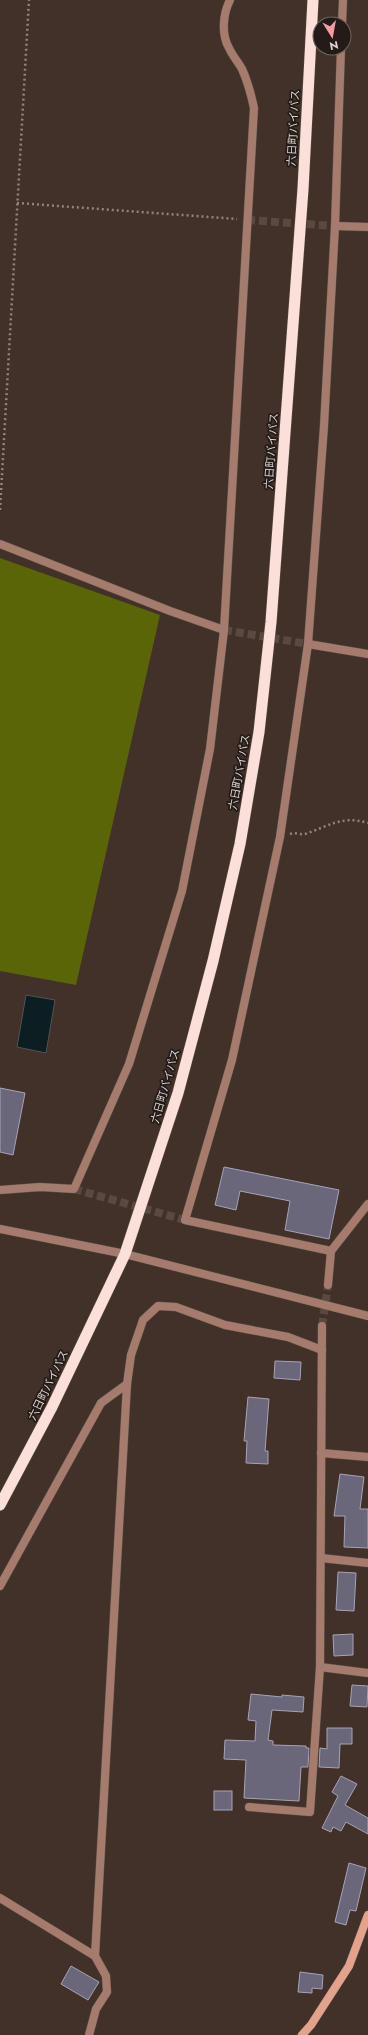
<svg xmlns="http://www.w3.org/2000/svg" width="368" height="2035" viewBox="0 0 368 2035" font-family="Jost,'Noto Sans JP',sans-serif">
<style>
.green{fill:#5a6507}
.water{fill:#0d1e23;stroke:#4c5556}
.building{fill:#6a677a;stroke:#a6a3b8}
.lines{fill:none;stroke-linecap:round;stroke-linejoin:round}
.minor-tunnel{stroke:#5a4941;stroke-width:8;stroke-dasharray:8 4;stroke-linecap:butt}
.minor-casing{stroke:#5e4e46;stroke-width:9}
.tertiary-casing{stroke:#5e4e46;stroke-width:9}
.secondary-casing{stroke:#5e4e46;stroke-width:9}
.trunk-casing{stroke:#5e4e46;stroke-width:12}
.path{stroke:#92847d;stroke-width:2.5;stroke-dasharray:2 3;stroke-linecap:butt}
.minor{stroke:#a57b6d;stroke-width:8}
.tertiary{stroke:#a57b6d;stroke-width:8}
.secondary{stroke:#e3a28b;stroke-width:8}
.trunk{stroke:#fae0d8;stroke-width:11}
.labels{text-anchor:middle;stroke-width:3.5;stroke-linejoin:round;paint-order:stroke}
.street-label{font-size:11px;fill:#dfd4ce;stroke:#231b17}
</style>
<rect width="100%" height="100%" fill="#423128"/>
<path class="green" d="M0,558l160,57 -84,370 -76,-14z"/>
<path class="water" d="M26,995l29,5 -9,53 -29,-6z"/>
<g class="building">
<path d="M0,1088l25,5 -12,62 -13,-3z"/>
<path d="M224,1167l115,23 -10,49 -44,-9 5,-29 -50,-10 -4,19 -21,-5z"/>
<path d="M275,1361l26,1 -1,18 -26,-2z"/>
<path d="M248,1397l21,2 -4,52h3v13l-22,-1 1,-22h-3z"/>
<path d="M340,1474l24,3 -4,32h8v39l-24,-1 1,-31h-11z"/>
<path d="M338,1572l18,1 -2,38 -18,-1z"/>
<path d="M353,1634v21l-19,1 -1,-21z"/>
<path d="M352,1685l16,1 -1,21 -17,-1z"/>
<path d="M251,1694l31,3v-2l22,2 -1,15 -31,-2 -4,30 5,1v4l33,1v2h3l-1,19h-7l-2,34 -55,-3 2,-38 -22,-1 1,-19 30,1 1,-20 -8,-1z"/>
<path d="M327,1728h25v16h-12l-1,24 -20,-1 1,-19 7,1z"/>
<path d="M341,1776l16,8 -12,21 23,13v16l-22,-12 -5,9 -8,-4 -2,5 -9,-4 16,-32 -6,-4z"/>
<rect x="214" y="1791" width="18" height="19"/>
<path d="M349,1863l17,5 -10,43 -6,-1 -4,15 -11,-3z"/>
<path d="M71,1966l28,16 -11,18 -27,-16z"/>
<path d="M300,1972l23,3 -1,14 -10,-1v5l-14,-1z"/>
</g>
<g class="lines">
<g class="minor-tunnel">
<path d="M247,220l88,6"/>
<path d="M224,630l84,14"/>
<path d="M74,1189l111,31"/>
<path d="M322,1326l6,-41"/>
</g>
<g class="minor-casing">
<g id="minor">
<path d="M342,24l1,-24"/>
<path d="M335,226l33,1"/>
<path d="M0,544l170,67 54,19"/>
<path d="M308,644l60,10"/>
<path d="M0,1190l40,-3 34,2 55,-125 53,-173 28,-142 14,-119 30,-522c-3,-14 -6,-26 -12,-39 -4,-7 -10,-14 -13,-21 -8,-14 -6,-34 1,-48"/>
<path d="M331,1251l-146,-31 47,-160 48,-223 28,-193 16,-218 11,-200 6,-178"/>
<path d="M328,1285l3,-34 37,-47"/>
<path d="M322,1326l-2,341 48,6"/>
<path d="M321,1453l47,4"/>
<path d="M321,1558l47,5"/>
<path d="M0,1586l101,-183 26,-19"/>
<path d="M249,1807l61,5 10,-145"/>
<path d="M0,1898l95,58 11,20 1,16 -11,17 -7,26"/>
<path d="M95,1956l32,-572 4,-29 12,-35 15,-14 18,1 49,18 63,12 34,13"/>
</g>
</g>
<g class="tertiary-casing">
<path id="tertiary" d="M0,1229l125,25 243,62"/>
</g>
<g class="secondary-casing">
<path id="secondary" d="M302,2035l9,-10 38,-59 19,-51"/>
</g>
<g class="trunk-casing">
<path id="trunk" d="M0,1505l52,-98 73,-153 53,-161 35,-132 27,-117 19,-112 12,-110 32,-433 10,-189"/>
</g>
<g class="path">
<path d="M17,203l220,16"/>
<path d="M0,510l29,-510"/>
<path d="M290,834c5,-2 10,1 15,0 24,-8 37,-19 63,-11"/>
</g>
<use href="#minor" class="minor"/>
<use href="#tertiary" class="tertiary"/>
<use href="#secondary" class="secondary"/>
<use href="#trunk" class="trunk"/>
</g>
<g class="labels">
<g class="street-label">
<text transform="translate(293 128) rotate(-87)" y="4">六日町バイパス</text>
<text transform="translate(271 451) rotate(-86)" y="4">六日町バイパス</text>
<text transform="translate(239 772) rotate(-80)" y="4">六日町バイパス</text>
<text transform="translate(165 1086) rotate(-74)" y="4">六日町バイパス</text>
<text transform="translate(48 1385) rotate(-64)" y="4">六日町バイパス</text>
</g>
</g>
<g transform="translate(332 36) rotate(169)"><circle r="19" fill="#231b17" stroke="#6e6560"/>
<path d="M0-3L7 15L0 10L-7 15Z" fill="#f49aa1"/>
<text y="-6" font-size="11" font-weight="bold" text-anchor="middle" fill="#dfd4ce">N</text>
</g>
</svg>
